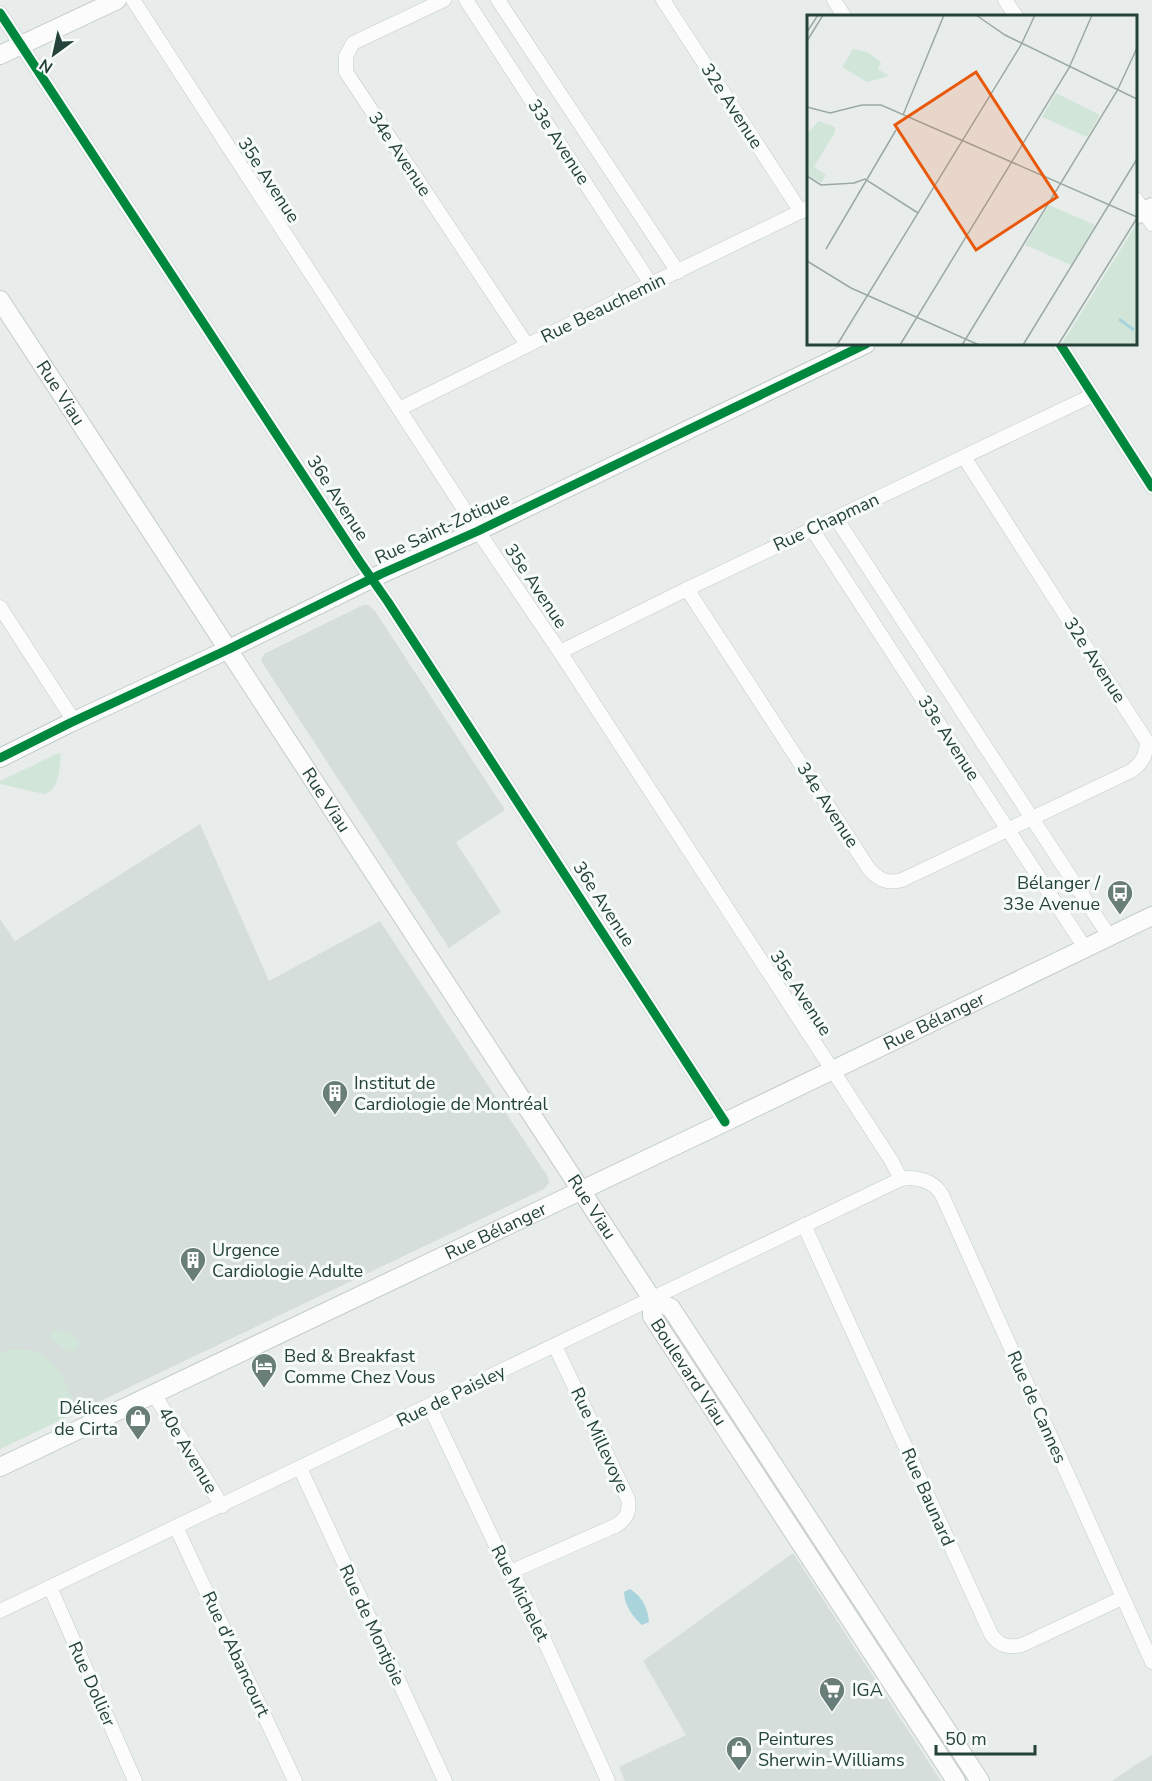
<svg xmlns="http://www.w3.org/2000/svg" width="1152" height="1781" viewBox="0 0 1152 1781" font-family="'Nunito Sans',sans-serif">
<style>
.built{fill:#d6dedb}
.green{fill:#d1e6d8}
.water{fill:#a9d4db}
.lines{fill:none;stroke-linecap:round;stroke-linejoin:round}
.street-casing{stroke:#c5cac8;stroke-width:15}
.secondary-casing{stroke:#c3cbc8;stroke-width:20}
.street{stroke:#fcfcfc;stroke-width:14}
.secondary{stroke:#fcfcfc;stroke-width:18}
.cycleway-casing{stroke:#f7fbf9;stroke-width:13}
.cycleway{stroke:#00873e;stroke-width:9}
.labels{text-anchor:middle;stroke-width:6;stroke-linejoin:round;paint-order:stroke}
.street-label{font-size:18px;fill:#24423a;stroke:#f7fbf9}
.poi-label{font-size:18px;fill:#24423a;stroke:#f7fbf9;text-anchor:start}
.inset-river{fill:none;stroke:#a9d4db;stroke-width:3}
.inset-road{fill:none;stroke:#9aa9a4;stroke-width:1.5}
.view{fill:#e8590c;fill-opacity:0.15;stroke:#e8590c;stroke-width:3}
.inset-edge{fill:none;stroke:#24423a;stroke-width:3}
</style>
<rect width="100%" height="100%" fill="#e8edeb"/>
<g class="built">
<path d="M363,605h5l7,6 130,199 -49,32 45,70 -52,36 -188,-287 3,-7z"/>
<path d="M200,824l69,157 111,-60 168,256 1,6 -5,6 -544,260v-530l15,22z"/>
<path d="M793,1553l148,228h-316l-6,-14 67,-32 -43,-74z"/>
<path d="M1152,1755v26h-40l20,-14z"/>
</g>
<g class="green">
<path d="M59,753l2,2c-2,14 -1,35 -17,39l-44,-10v-3z"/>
<path d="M54,1331c12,-1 19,1 26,12l-5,8c-9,3 -16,-8 -24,-13v-5z"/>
<path d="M8,1350c8,0 20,-1 28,2 25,11 33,37 41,60l-77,37v-94z"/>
</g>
<path class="water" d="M630,1589c12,7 18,20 19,33l-7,3c-9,-8 -18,-20 -18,-33z"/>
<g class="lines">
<g class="street-casing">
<g id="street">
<path d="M133,0l266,409 87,134 74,109 331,508 10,19"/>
<path d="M444,0l-91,43 -7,13v16l181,273"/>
<path d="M466,0l185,284"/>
<path d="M498,0l180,272"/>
<path d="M663,0l138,212"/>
<path d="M834,0l10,16"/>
<path d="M1005,0l11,16"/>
<path d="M0,13l360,549 28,40 337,520"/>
<path d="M1136,199l16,25"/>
<path d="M1060,344l92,143"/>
<path d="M399,409l252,-125 157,-76"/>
<path d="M836,518l273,418"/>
<path d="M812,529l273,419"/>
<path d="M687,589l182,280c10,11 19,15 33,11l229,-109c11,-8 15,-15 16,-29l-183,-285"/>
<path d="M0,607l74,114"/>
<path d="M560,652l127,-63 406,-194"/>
<path d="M804,1225l187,409c8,12 17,14 31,11l100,-47"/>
<path d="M154,1394l68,112"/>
<path d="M430,1407l69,145 23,39 86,190"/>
<path d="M300,1468l145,313"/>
<path d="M176,1527l119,254"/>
<path d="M510,1572l107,-47c10,-7 13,-14 11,-26l-73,-153"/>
<path d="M50,1587l85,194"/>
<path d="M0,1611l901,-432c16,-3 33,2 41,16l210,467"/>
</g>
</g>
<g class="secondary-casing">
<g id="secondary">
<path d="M0,55l117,-55"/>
<path d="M1136,215l16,-8"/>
<path id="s1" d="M0,300l652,999"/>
<path d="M0,758l70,-35 159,-74 152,-75 97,-43 388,-187"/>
<path d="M652,1299l19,9 309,473"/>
<path id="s2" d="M652,1299v17l304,465"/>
<path id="s3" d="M0,1467l725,-345 427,-206"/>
</g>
</g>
<use href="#street" class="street"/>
<use href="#secondary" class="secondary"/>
<g class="cycleway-casing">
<g id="cycleway">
<path d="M0,13l360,549 28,40 337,520"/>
<path d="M1060,344l92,143"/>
<path d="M0,758l70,-35 159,-74 152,-75 97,-43 388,-187"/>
</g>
</g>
<use href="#cycleway" class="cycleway"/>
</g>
<defs>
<g id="bus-pin" transform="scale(1.35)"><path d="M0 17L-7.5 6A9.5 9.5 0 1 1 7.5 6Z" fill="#697e78" stroke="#f7fbf9"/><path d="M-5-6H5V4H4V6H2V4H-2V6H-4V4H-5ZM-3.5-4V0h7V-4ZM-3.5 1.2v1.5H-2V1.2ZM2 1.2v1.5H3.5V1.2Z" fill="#fff"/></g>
<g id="building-pin" transform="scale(1.35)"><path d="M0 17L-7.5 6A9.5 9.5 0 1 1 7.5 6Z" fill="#697e78" stroke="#f7fbf9"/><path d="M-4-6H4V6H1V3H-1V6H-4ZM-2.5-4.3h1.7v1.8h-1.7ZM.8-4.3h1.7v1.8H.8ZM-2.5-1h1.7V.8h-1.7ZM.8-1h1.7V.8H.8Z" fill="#fff"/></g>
<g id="hotel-pin" transform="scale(1.35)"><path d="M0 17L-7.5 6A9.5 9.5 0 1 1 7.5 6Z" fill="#697e78" stroke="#f7fbf9"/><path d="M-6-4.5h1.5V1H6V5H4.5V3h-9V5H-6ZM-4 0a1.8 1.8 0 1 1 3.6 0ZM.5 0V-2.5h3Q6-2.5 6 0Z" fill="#fff"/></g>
<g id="shop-pin" transform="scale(1.35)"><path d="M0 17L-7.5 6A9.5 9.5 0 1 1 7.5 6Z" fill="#697e78" stroke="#f7fbf9"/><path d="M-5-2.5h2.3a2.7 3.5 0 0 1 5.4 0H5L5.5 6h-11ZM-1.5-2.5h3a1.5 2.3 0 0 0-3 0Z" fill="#fff"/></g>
<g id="supermarket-pin" transform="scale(1.35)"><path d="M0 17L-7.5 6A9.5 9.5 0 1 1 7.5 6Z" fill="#697e78" stroke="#f7fbf9"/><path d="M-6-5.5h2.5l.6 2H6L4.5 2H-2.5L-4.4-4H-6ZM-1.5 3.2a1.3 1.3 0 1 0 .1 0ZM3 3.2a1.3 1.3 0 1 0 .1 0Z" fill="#fff"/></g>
</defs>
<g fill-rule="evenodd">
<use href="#bus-pin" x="1120" y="893"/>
<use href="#building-pin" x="335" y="1093"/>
<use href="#building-pin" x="193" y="1260"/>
<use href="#hotel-pin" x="264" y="1366"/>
<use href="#shop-pin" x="138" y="1418"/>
<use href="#supermarket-pin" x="832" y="1690"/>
<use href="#shop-pin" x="739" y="1749"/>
</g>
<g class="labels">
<g class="street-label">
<text transform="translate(732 106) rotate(57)" y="6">32e Avenue</text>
<text transform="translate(559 142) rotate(57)" y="6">33e Avenue</text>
<text transform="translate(400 154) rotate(56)" y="6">34e Avenue</text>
<text transform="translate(269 180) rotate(57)" y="6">35e Avenue</text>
<text transform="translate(603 308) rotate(-26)" y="6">Rue Beauchemin</text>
<text dy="6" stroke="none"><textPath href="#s1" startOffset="111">Rue Viau</textPath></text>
<text transform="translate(338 498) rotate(57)" y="6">36e Avenue</text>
<text transform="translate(826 522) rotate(-25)" y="6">Rue Chapman</text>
<text transform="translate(442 528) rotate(-25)" y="6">Rue Saint-Zotique</text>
<text transform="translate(536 586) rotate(56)" y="6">35e Avenue</text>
<text transform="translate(1095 660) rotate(57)" y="6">32e Avenue</text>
<text transform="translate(949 738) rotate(57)" y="6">33e Avenue</text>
<text dy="6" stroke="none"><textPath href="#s1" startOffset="597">Rue Viau</textPath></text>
<text transform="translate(828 805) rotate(57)" y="6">34e Avenue</text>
<text transform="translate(604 904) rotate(57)" y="6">36e Avenue</text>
<text transform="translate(801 993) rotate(57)" y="6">35e Avenue</text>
<text dy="6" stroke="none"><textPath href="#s3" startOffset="1035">Rue Bélanger</textPath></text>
<text dy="6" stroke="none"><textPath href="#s1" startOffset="1083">Rue Viau</textPath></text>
<text dy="6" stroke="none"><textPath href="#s3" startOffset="549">Rue Bélanger</textPath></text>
<text dy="6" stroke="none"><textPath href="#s2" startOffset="84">Boulevard Viau</textPath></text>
<text transform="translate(451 1396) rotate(-26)" y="6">Rue de Paisley</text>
<text transform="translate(1037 1407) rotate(66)" y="6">Rue de Cannes</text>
<text transform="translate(600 1440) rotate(65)" y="6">Rue Millevoye</text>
<text transform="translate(188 1450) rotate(59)" y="6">40e Avenue</text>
<text transform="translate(928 1497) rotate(66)" y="6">Rue Baunard</text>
<text transform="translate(520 1593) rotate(63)" y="6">Rue Michelet</text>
<text transform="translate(372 1625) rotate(65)" y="6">Rue de Montjoie</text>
<text transform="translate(236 1654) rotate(65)" y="6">Rue d'Abancourt</text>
<text transform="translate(92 1684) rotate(66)" y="6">Rue Dollier</text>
</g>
<g class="poi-label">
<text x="1100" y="889" text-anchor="end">Bélanger /<tspan x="1100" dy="21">33e Avenue</tspan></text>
<text x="354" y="1089">Institut de<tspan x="354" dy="21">Cardiologie de Montréal</tspan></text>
<text x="212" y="1256">Urgence<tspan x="212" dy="21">Cardiologie Adulte</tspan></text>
<text x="284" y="1362">Bed &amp; Breakfast<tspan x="284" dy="21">Comme Chez Vous</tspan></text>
<text x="118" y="1414" text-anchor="end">Délices<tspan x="118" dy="21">de Cirta</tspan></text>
<text x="852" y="1696">IGA</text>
<text x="758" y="1745">Peintures<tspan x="758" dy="21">Sherwin-Williams</tspan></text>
</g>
</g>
<g transform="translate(807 15)">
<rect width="330" height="330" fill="#e8edeb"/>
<path d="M46,34l14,3 14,10 -3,7 11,7 -22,6 -25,-15zM249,78l44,22 -13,22 -45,-20zM12,106l16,6v5l-21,35 12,8 -5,8 -14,-8v-41zM242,190l46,20 -24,40 -46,-20zM330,208v122h-76l9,-14z" fill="#d1e6d8"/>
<path class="inset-river" d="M312,304l15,11"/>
<path class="inset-road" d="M169,0l29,20 132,64M0,17l11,-17M0,26l16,-26M0,92l23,6 32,-8h19l71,31M96,100l41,-100M145,121l185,81M0,161l14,9 34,-2M47,168l11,-4 53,34M19,234l70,-119M0,246l44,27 128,57M30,330l184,-300 14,-30M93,330l169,-277 23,-53M155,330l155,-254 20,-43M216,330l114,-186M251,330l79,-127"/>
<path class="view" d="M169,57l81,125 -81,53 -81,-125z"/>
<rect width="330" height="330" class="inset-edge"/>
</g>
<g transform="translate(54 54) rotate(213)" stroke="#f7fbf9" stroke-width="4.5" paint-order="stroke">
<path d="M0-4.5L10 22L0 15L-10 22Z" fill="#24423a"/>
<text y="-9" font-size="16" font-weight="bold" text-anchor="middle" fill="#24423a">N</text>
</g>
<path d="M936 1745v9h99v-9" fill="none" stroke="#24423a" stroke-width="3"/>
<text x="945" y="1745" font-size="18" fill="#24423a" stroke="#f7fbf9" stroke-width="4.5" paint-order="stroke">50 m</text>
</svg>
